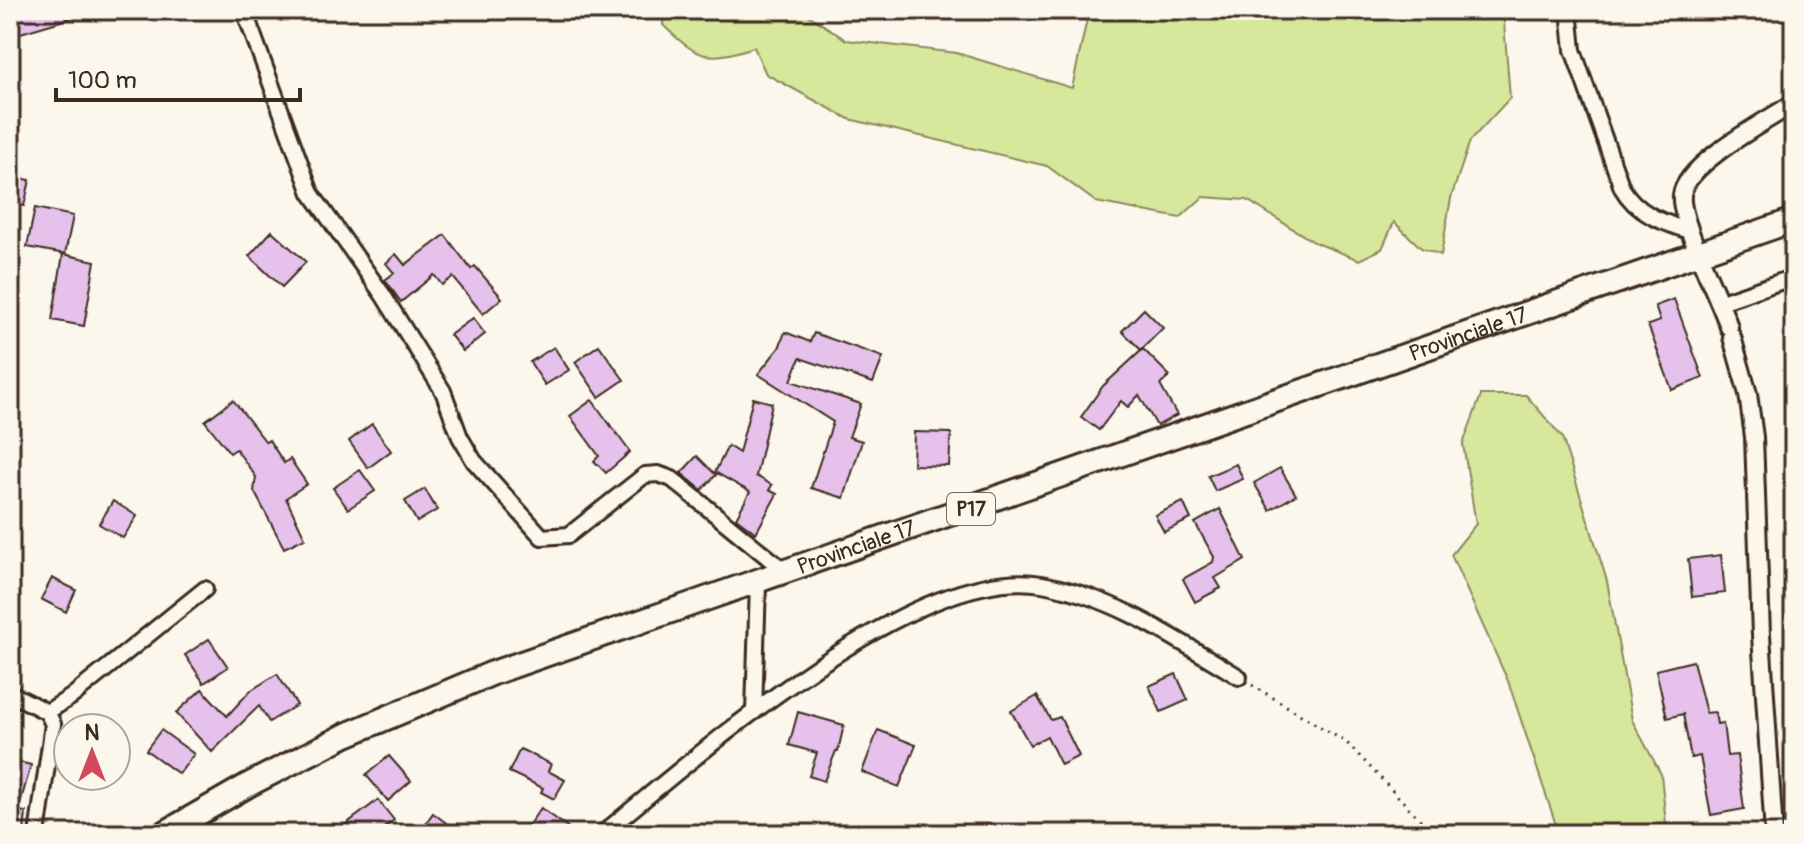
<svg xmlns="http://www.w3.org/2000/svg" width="1804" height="844" viewBox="0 0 1804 844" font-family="Pangolin,sans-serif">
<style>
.green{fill:#d7e79b;stroke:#89885c;stroke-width:2}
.building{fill:#e6c1eb;stroke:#3b2a1e;stroke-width:2}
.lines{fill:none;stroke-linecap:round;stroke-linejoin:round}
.minor-casing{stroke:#3b2a1e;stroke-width:20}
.tertiary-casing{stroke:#3b2a1e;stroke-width:22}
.primary-casing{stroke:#3b2a1e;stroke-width:28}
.path{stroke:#3b2a1e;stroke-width:3;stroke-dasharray:2 6;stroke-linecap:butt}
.minor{stroke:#fbf7ec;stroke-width:14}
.tertiary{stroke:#fbf7ec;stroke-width:16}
.primary{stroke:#fbf7ec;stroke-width:22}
.labels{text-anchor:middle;stroke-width:6;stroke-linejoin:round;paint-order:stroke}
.shield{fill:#fbf7ec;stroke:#75685c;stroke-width:2}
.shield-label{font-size:20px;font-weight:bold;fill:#3b2a1e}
.street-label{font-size:22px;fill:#3b2a1e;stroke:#fbf7ec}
</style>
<rect width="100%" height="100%" fill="#fbf7ec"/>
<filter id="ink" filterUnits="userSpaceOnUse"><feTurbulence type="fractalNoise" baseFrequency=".0125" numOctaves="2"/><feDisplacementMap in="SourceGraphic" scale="16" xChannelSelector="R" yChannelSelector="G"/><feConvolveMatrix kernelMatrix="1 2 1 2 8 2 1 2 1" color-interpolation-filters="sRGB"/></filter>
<g filter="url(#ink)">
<g class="green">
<path d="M664,10h137l45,30 111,13 115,35 17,-78h414l7,88 -40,43 -19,57 -10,57 -20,-7 -27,-26 -12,27 -23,11 -45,-18 -67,-42 -44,-3 -23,21 -84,-16 -49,-36 -198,-47 -83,-45 -12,-27c-47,15 -55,13 -91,-22z"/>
<path d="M1481,395h45l36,42 45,144 25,139 29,54 6,60h-108l-51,-153 -57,-126 25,-31 -13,-80z"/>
</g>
<g class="building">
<path d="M10,10h78v3l-74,22z"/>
<path d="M10,176l20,4 -6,26 -14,-3z"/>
<path d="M35,208l38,8 -8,38 -38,-7z"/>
<path d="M272,231l34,31 -24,25 -33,-31z"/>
<path d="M445,235l26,34 4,-3 27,32 -19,16 -30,-37 -11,8 -8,-10 -33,27 -16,-22 9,-7 -8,-10 10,-9 9,11z"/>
<path d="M63,254l32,7 -11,65 -32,-6z"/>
<path d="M1674,299l29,79 -31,12 -24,-65 12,-4 -5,-15z"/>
<path d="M1144,309l19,19 -22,22 -19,-19z"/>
<path d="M473,318l12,16 -22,17 -13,-16z"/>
<path d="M785,332l25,10 4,-9 69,24 -10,26 -73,-25 -9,23 70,23 -12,33 13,4 -18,57 -33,-10 22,-66 -75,-48 21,-26z"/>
<path d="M599,345l25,35 -25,17 -24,-35z"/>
<path d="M554,347l15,23 -24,15 -15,-23z"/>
<path d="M1143,349l27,27 -10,9 17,30 -20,11 -18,-31 -11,12 -7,-6 -22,29 -18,-13 22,-31z"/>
<path d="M753,398l19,5 -16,73 16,9 -3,5 8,4 -21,39 -20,-15 14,-26 -35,-20 13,-26 11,7z"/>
<path d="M233,400l33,42 3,-2 15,23 6,-4 17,25 -21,14 19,40 -21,10 -30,-57 2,-14 -20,-28 -6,4 -25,-32z"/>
<path d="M592,400l38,52 -24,21 -12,-12 5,-5 -29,-40z"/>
<path d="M372,424l19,27 -23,17 -19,-27z"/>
<path d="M914,432l37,1 -2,33 -36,-1z"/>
<path d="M697,456l19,19 -14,15 -21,-17z"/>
<path d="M1236,464l7,15 -28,12 -7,-15z"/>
<path d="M1280,468l16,27 -26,15 -16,-27z"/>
<path d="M360,470l15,21 -27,18 -15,-21z"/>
<path d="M425,489l12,21 -20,12 -12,-21z"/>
<path d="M113,501l24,15 -14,22 -24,-14z"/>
<path d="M1183,502l8,17 -27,13 -9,-17z"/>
<path d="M1220,509l25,51 -30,18 6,10 -26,14 -12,-23 30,-17 1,-5 -19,-34z"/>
<path d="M1721,555l4,38 -33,4 -4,-38z"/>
<path d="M52,578l24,12 -10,22 -25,-13z"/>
<path d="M209,639l19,28 -24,16 -19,-28z"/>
<path d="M1693,661l13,52 9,-1 2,12 6,-1 4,33 10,-1 7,54 -33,6 -11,-59 -9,2 -8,-44 -16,4 -11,-48z"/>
<path d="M277,674l20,31 -28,17 -10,-16 -47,46 -36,-39 26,-24 25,27 23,-25z"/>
<path d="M1176,674l12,26 -27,12 -12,-26z"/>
<path d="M1037,696l14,24 9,-3 19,39 -18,9 -14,-29 -17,9 -19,-34z"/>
<path d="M798,712l46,13 -6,26h-2l-12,30 -15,-5 8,-23 -28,-8z"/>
<path d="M161,730l33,24 -15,20 -33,-24z"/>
<path d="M878,730l38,15 -17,42 -37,-15z"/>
<path d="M520,749l31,15 -3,7 17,9 -11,19 -13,-7 2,-4 -34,-16z"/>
<path d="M389,756l22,25 -23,20 -22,-26z"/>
<path d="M10,760l21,5 -13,46 8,1 -2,22h-14z"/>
<path d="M378,800l16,20 -18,14h-43z"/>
<path d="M541,808l36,26h-55z"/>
<path d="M433,813l28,21h-43z"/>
</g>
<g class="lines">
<g class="minor-casing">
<g id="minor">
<path d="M244,10l67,183 72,102 60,96 17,46 14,24 68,76 27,-2 76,-60 13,-1 14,5 115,94"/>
<path d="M1569,10l4,40 49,138c15,26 40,34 67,43"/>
<path d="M1721,302l73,-25"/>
<path d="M10,693l37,19 6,12 -16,110"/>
<path d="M47,712l24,-15 134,-108"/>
<path d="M754,712l4,-129"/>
<path d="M602,834c96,-78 312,-272 440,-250 73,13 134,55 197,93"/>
</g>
</g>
<g class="tertiary-casing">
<g id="tertiary">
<path d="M1729,327c-10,-30 -50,-107 -47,-132 3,-31 86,-75 112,-92"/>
<path d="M1732,337l16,57 6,43 7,198 13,199"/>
</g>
</g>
<g class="primary-casing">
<g id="primary">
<path id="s1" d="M163,834l87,-50 96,-49 147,-62 1301,-453"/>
</g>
</g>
<path class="path" d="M1252,685l95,58 87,91"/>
<use href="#minor" class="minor"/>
<use href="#tertiary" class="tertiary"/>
<use href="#primary" class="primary"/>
</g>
</g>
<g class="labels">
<rect class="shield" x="947" y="493" width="48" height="32" rx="6"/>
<g class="shield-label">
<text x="971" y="516">P17</text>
</g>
<g class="street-label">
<text dy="8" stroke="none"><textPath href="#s1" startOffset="1400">Provinciale 17</textPath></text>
<text dy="8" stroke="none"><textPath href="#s1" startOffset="752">Provinciale 17</textPath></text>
</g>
</g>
<rect width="1804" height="844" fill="none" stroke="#fbf7ec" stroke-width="40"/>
<rect x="20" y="20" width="1764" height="804" fill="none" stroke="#3b2a1e" stroke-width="3" filter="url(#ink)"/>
<g transform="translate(92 752)"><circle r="38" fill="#fbf7ec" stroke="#aea59a" stroke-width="2"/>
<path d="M0-6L14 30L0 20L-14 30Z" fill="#d1495b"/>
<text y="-12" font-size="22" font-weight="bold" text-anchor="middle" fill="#3b2a1e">N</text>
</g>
<path d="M56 88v12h244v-12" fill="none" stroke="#3b2a1e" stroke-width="4"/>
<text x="68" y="88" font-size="24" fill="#3b2a1e" stroke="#fbf7ec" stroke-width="6" paint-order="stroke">100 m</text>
</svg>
